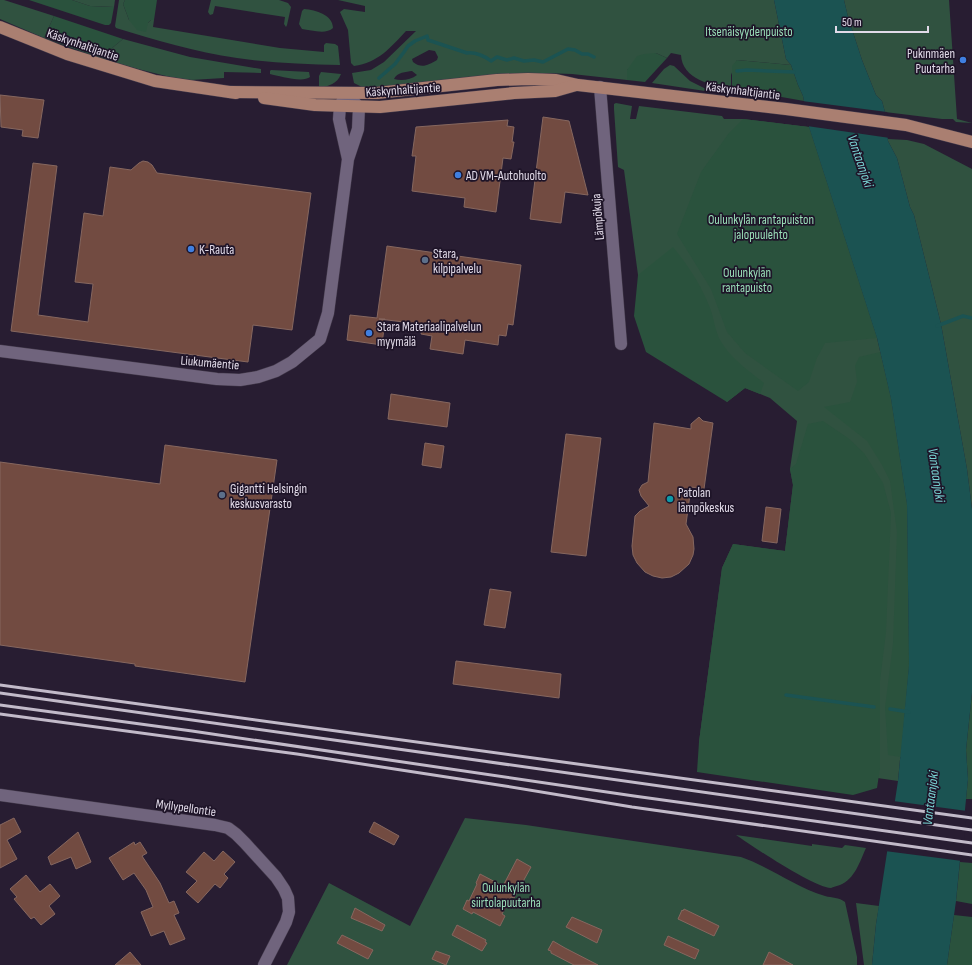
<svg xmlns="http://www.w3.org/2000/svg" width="972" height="965" viewBox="0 0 972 965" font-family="'Sofia Sans Condensed',sans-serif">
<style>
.green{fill:#305240;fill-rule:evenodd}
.forest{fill:#2a523d}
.water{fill:#1b5352}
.pier{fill:#281d32}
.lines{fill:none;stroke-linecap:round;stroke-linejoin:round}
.stream{stroke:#1b5352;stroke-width:3.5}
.building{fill:#724b41;stroke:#86675f}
.minor-casing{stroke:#433a4b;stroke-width:13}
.major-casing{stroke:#433a4b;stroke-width:13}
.minor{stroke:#70647d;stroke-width:12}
.major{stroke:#aa7f71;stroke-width:12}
.rail{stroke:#c2bac9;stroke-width:3}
.shop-dot{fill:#3f7fe0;stroke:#1e1428;stroke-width:1.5}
.service-dot{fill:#5c6f8a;stroke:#1e1428;stroke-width:1.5}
.culture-dot{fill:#0f9aa8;stroke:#1e1428;stroke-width:1.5}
.labels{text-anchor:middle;stroke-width:3.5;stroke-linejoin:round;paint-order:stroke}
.park-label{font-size:13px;fill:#9adfb9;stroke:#1e1428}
.street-label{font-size:13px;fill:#e1dae8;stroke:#1e1428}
.poi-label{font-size:13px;fill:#e1dae8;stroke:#1e1428;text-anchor:start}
.water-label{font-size:14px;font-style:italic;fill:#79d3d3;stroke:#1e1428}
</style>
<rect width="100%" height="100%" fill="#281d32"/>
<g class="green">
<path d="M0,0h4l50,16 -10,22 -44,-19z"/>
<path d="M72,0h43l-1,7 -24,-1z"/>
<path d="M119,0h6l-2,4 6,16 19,3 3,-3h3l-1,7 127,21 44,4v-7l2,-2 9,1 3,2 2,19c-35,-1 -69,-2 -103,-7 -42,-6 -81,-18 -121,-30l-1,-2z"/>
<path d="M211,0h68l9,3 3,4 -4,18 -1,2 -2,-3 1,-7 -70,-11 -2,8 -3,1 -2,-3z"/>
<path d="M338,0h436l12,59 5,6 -54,-5 -6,15v13c-19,-2 -49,-9 -50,-33l-10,-2 -4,5 -11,-5 -29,17v10l-55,-6 -28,-1 -36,2 -144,13 -10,-5 -2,-10 19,-3 13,-8 32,-31h-10c-15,16 -28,32 -52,35l-3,-3 -3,-33 -8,-18 4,-3 21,3v-6zM429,50l6,1 3,6 -1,3c-9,5 -15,9 -24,2l-1,-3zM412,71l5,4c-6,5 -16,6 -23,4 3,-7 12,-7 18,-8z"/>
<path d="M844,0h105l8,119 15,4 -16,-1 -3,-3h-11l-57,-7 -3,-11 -6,-6 -14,-35 -14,-43z"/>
<path d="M304,9c12,1 29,6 29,19 -7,7 -22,2 -31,1l-3,-5 3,-13z"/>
<path d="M123,39l67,18 71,12v4l-37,-1v6l-33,2 -21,-3 -32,-8 -38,-11z"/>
<path d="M670,65l4,1 16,15 22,11 -60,-9 12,-14z"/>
<path d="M271,70l38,2 1,5c-7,6 -31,-1 -40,-3v-3z"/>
<path d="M321,72l20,2c-4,10 -12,12 -22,14v-12z"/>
<path d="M616,103l16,3 -2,13h6l3,-13 83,10 2,3h19l66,8 68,211 14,61 16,106 2,160 -11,116 -48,-7 -151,-32 23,-174 11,-24 52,7 8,-66 -3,-16 7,-48 -27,-23 -25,-10 -18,14 -89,-127 -14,-105 -6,-3 -4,-58v-5z"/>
<path d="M888,139l19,1 17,4 48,25v340l-5,-40 -26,-145 -27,-109 -4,-8 -13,-49 -9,-17z"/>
<path d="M465,818l61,7 215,32c29,10 54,30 84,39 7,2 14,1 20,6l12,55v8h-570l42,-82 81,43z"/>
<path d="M736,835l76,11v-2l30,4 3,-3 21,3c-6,13 -11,31 -26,37 -3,1 -7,2 -9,3 -17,0 -79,-42 -95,-53z"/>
<path d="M856,903l23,3 -3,18 -4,41h-8z"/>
</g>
<g class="forest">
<path d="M29,0h43l18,6 24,1 -3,16 -2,2h-4z"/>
<path d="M125,0h32l-3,20h-3l-3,3 -2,9 -9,-2 -8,-10 -6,-16z"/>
<path d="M54,16l69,23 -23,19 -56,-20z"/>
<path d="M656,53l11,5 -22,24 -18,-2v-10l10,-14 7,-2z"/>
<path d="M737,60l54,5 7,20 5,11 1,5 -72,-13v-22z"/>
<path d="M743,119l66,8 68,211 -52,5 -8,15 -8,24 -11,9 -53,-38 -18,-21 -16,-43 -34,-55 24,-62 28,-39z"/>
<path d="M673,247c15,18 28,38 37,61 4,10 5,23 10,32 11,19 28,30 44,43l-4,11 -15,-6 -18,14 -81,-50 -12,-36 4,-41z"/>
<path d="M880,352l11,47 16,106 2,160 -8,92 -13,-2 -3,-48 8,-64 4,-111 -7,-51 -8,-16 -15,-24 -43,-34 26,-5 7,-20 -2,-16 4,-9z"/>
<path d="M823,421l25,17 16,15 19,30 8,30 -5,119 -6,49v87l-3,20 -24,7 -156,-23 2,-30 23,-174 11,-24 52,7 8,-66 -3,-16 6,-5 12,-40z"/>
<path d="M972,693v106h-6l2,-20 -2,-29z"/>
<path d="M960,862l12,1v41l-16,-3z"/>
<path d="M954,915l18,2v48h-25z"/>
</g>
<path class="water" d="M774,0h70l4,17 14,43 14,35 6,6 3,11 3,29 9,17 13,49 4,8 27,109 26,145 5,40v184l-6,57 2,29 -12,122 -9,64h-75l4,-41 22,-143 11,-116 -2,-160 -16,-106 -14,-61 -68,-211 -6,-31 -5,-11 -7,-20 -5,-6z"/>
<g class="pier">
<path d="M802,101l85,11 3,26 -83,-12z"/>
<path d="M893,801l74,10 -5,50 -77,-10z"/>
</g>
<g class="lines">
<g class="stream">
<path d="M54,33l47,16"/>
<path d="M737,71l10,-1 47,2"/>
<path d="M379,78l16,-14 9,-12 4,-6 7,-5 12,-5 1,4 39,13c8,-1 18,3 24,8l6,-4 10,3 7,-2 10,3 10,-1 9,2 25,-13 7,1 7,4h6l6,3"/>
<path d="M937,326l26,-10 9,2"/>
<path d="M786,695l88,12"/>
<path d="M890,709l19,3"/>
</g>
</g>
<g class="building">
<path d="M0,95l44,5 -6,38 -16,-2 1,-6 -22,-3z"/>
<path d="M543,117l26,4 19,74 -23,-3 -4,31 -31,-4z"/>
<path d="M508,120l-1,6 7,1 -2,15h2l-3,17 -8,-1 -7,54 -32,-5 1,-9 -53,-7 4,-35h-4l4,-29z"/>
<path d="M143,161l5,1 4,3 5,8 154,20 -19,137 -39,-5 -5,37 -237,-31 22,-168 24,3 -19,149 50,7 5,-38 -18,-2 9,-69 19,3 7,-49 21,3 8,-7z"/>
<path d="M387,246l134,19 -8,60 -5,-1 -2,12 -7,-1 -1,10 -33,-5 -2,14 -33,-5 2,-13 -11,-2 1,-4 -11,-1 1,-6 -33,-4h6l-3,26 -35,-5 3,-25 27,3z"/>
<path d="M391,394l59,9 -3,24 -59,-8z"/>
<path d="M699,417l4,4 10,2 -9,66 -13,-2 -5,37 7,13 1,12 -1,6 -4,9 -10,9 -8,4 -9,1 -9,-2 -8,-4 -8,-9 -4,-8 -1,-9 3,-30 5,-5 9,-5 -8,-10 -2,-6 3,-5 6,-3 6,-59 37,6v-5z"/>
<path d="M566,434l35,4 -15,118 -35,-4z"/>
<path d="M425,443l19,3 -3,22 -19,-3z"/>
<path d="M165,445l112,15 -32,222 -110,-16v-2l-135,-19v-183l160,22z"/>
<path d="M766,507l15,2 -4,34 -15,-2z"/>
<path d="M490,589l21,3 -6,36 -21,-3z"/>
<path d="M456,661l105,13 -2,24 -106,-14z"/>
<path d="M14,818l7,14 -14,8 10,19 -17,9v-43z"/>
<path d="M374,822l25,14 -5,9 -25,-13z"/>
<path d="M78,832l13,30 -15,7 -5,-12 -20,8 -3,-8z"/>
<path d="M134,842l1,3 5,-3 7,11 -5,3 18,27 9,20 5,-2 5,12 -5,2 11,24 -15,6 -6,-14 -13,5 -10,-24 12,-5 -7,-17 -12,-17 -11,7 -14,-22z"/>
<path d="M223,851l12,11 -11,12 4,4 -8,10 -5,-4 -17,19 -12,-11 11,-11 -11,-9 18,-20 10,9z"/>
<path d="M517,859l14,8 -17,31 -3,-1 -9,17 3,2 -5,10 -27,-14 -1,2 -9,-5 4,-9 2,1 8,-17 -1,-1 4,-9 23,12z"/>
<path d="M26,875l14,17 10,-8 10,12 -11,10 6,8 -14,11 -7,-8 -3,2 -17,-20 3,-2 -7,-8z"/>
<path d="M355,908l30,17 -3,6 -31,-13z"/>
<path d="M684,909l35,17 -5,10 -36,-17 4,-9 1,1z"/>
<path d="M572,917l30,13 -5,13 -31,-16z"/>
<path d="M457,925l29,15 -1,2 2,1 -5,8 -30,-16z"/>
<path d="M342,935l31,15 -5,9 -31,-16z"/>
<path d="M668,936l31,14 -4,9 -31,-14z"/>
<path d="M553,941l12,7 33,17h-24l-23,-12v-2l-3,-1z"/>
<path d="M436,951l14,5 -4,9 -14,-6z"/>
<path d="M130,952l11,13h-26z"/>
<path d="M769,952l24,13h-30z"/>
</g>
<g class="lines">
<g class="minor-casing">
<g id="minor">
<path d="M600,87l21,257"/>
<path d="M0,351l217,28 23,1 18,-3 18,-6 16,-9 28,-23 8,-26 20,-154 10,-30 1,-22 -13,-13 -6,12 -1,13 9,40"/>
<path d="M0,795l215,30 13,3 8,6 9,9 31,34 8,12 4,9 1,14 -3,10 -22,43"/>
</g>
</g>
<g class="major-casing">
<g id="major">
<path d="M0,27l67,27 88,27 81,12"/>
<path d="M230,92l147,1 120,-13 31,-1 28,1 22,5 208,24 120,16 66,17"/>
<path d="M264,98l51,7 65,2 134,-14 41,-2 21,-6"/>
</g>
</g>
<use href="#minor" class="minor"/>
<use href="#major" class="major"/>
<g class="rail">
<path d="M0,685l972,133"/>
<path d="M0,693l972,137"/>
<path d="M0,705l192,26 442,65 338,47"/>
<path d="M0,714l297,40 208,32 127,21 340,48"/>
</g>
</g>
<g class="shop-dot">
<circle cx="963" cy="60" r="4"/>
<circle cx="458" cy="175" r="4"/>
<circle cx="191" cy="249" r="4"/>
<circle cx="369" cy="333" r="4"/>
</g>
<g class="service-dot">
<circle cx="425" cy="260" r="4"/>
<circle cx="222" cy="495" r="4"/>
</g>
<circle class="culture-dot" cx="670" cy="499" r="4"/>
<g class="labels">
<g class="park-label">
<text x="749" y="36">Itsenäisyydenpuisto</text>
<text x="761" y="224">Oulunkylän rantapuiston<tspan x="761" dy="15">jalopuulehto</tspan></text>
<text x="747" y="277">Oulunkylän<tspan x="747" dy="15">rantapuisto</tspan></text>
<text x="506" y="892">Oulunkylän<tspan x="506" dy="15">siirtolapuutarha</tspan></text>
</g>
<g class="street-label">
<text transform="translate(83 44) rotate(19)" y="5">Käskynhaltijantie</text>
<text transform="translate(403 89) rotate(-4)" y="5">Käskynhaltijantie</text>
<text transform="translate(743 90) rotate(7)" y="5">Käskynhaltijantie</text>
<text transform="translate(597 217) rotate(-95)" y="5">Lämpökuja</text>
<text transform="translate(210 362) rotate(5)" y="5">Liukumäentie</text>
<text transform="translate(186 807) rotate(8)" y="5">Myllypellontie</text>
</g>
<g class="poi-label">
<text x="955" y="58" text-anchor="end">Pukinmäen<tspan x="955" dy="15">Puutarha</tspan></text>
<text x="466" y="180">AD VM-Autohuolto</text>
<text x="199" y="254">K-Rauta</text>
<text x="433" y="258">Stara,<tspan x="433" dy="15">kilpipalvelu</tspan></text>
<text x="377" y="331">Stara Materiaalipalvelun<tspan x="377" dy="15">myymälä</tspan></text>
<text x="230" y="493">Gigantti Helsingin<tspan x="230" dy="15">keskusvarasto</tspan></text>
<text x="678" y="497">Patolan<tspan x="678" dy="15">lämpökeskus</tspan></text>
</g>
<g class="water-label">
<text transform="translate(861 161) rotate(71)" y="5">Vantaanjoki</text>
<text transform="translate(937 475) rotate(82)" y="5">Vantaanjoki</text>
<text transform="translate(930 798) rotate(-83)" y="5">Vantaanjoki</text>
</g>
</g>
<path d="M836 26v6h92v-6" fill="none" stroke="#e1dae8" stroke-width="2"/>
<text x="842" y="26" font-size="12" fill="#e1dae8" stroke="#1e1428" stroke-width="3" paint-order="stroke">50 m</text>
</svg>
